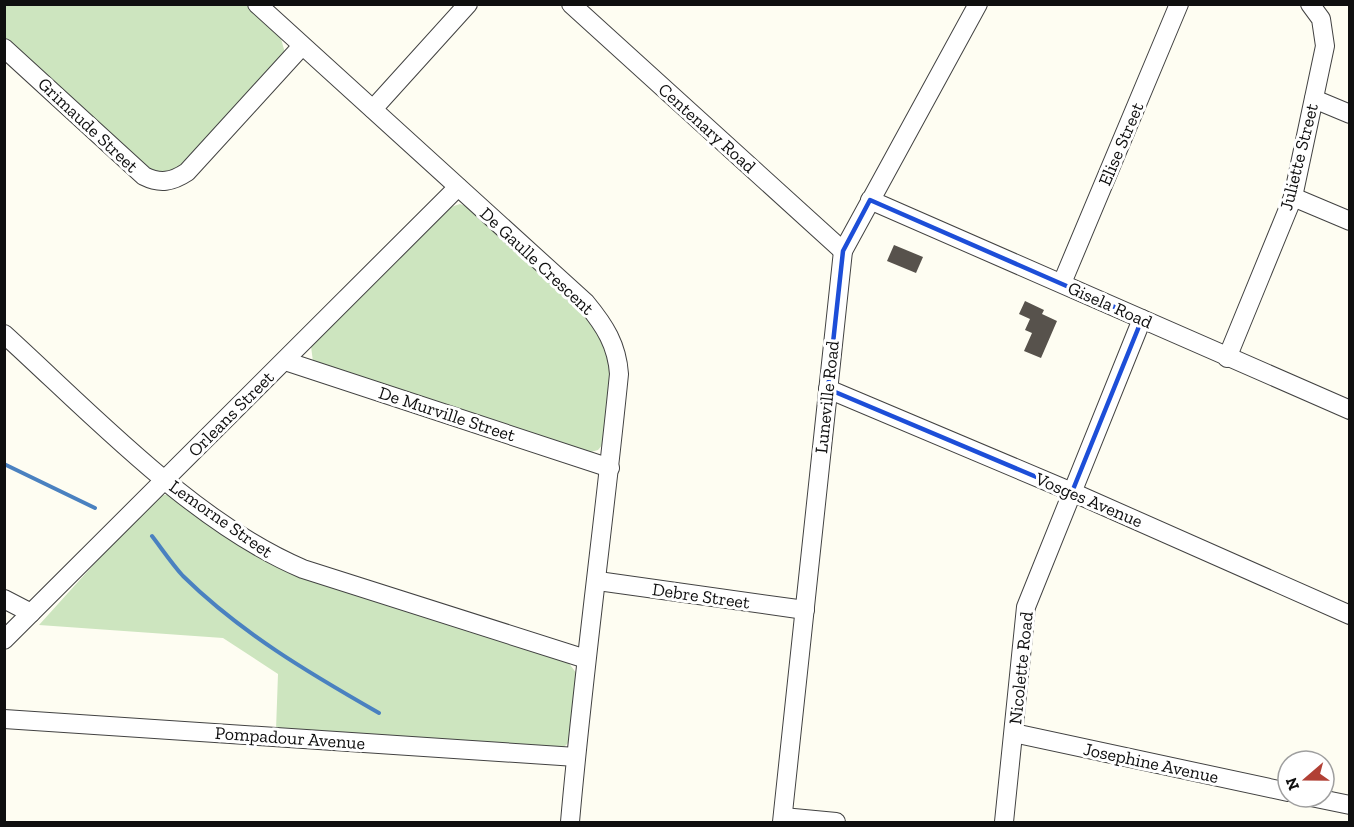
<svg xmlns="http://www.w3.org/2000/svg" width="1354" height="827" viewBox="0 0 1354 827" font-family="'Zilla Slab',serif">
<style>
.green{fill:#cde5bf}
.lines{fill:none;stroke-linecap:round;stroke-linejoin:round}
.stream{stroke:#4a81c0;stroke-width:4}
.building{fill:#57524c}
.minor-casing{stroke:#424242;stroke-width:20}
.minor{stroke:#fff;stroke-width:18}
.marked{fill:none;stroke:#1d4ed8;stroke-width:4.5;stroke-linejoin:round}
.labels{text-anchor:middle;stroke-width:6;stroke-linejoin:round;paint-order:stroke}
.street-label{font-size:18px;fill:#0f0f0f;stroke:#fff}
</style>
<rect width="100%" height="100%" fill="#fefdf2"/>
<g class="green">
<path d="M4,5h242l34,30 5,18 -104,117 -26,4 -150,-135z"/>
<path d="M460,204l6,2 126,112 20,43 -9,83 -5,6 -11,3 -274,-91 -2,-16 137,-138z"/>
<path d="M170,494l92,64 306,104 9,12 -7,67 -6,6 -12,2 -167,-14 -109,-5 2,-56 -55,-36 -184,-13 95,-105 25,-24z"/>
</g>
<g class="lines">
<g class="stream">
<path d="M4,464l91,44"/>
<path d="M152,536c10,13 20,28 31,40 58,57 126,97 196,137"/>
</g>
</g>
<g class="building">
<path d="M894,245l29,12 -7,16 -29,-12z"/>
<path d="M1025,301l19,9 -2,4 15,7 -16,37 -17,-7 8,-18 -7,-3 5,-11 -11,-5z"/>
</g>
<g class="lines">
<g class="minor-casing">
<g id="minor">
<path d="M257,4l329,299c19,23 31,42 33,71 -15,150 -36,299 -49,448"/>
<path d="M571,4l272,247"/>
<path d="M4,48l140,128c16,8 28,6 43,-4l115,-126"/>
<path d="M1314,99l36,15"/>
<path d="M373,109l95,-105"/>
<path d="M1293,197l57,24"/>
<path d="M870,200l480,210"/>
<path d="M1062,283l117,-279"/>
<path d="M4,334c88,80 190,189 299,235l283,90"/>
<path d="M1227,358l66,-161 32,-151 -4,-27 -11,-15"/>
<path d="M285,361l325,107"/>
<path d="M828,389l244,103 278,123"/>
<path d="M598,581l207,29"/>
<path d="M4,599l27,14"/>
<path d="M4,640l454,-453"/>
<path d="M4,719l572,38"/>
<path d="M1014,733l274,59"/>
<path d="M1311,797l39,8"/>
<path d="M783,817l53,5"/>
<path d="M782,822l61,-571 135,-247"/>
<path d="M1004,822l22,-215 116,-288"/>
</g>
</g>
<use href="#minor" class="minor"/>
</g>
<path class="marked" d="M870,200l272,119 -70,173 -244,-103 15,-138z"/>
<g class="labels">
<g class="street-label">
<text transform="translate(88 125) rotate(43)" y="6">Grimaude Street</text>
<text transform="translate(707 128) rotate(42)" y="6">Centenary Road</text>
<text transform="translate(1121 144) rotate(-67)" y="6">Elise Street</text>
<text transform="translate(1299 157) rotate(-76)" y="6">Juliette Street</text>
<text transform="translate(537 261) rotate(43)" y="6">De Gaulle Crescent</text>
<text transform="translate(1110 305) rotate(24)" y="6">Gisela Road</text>
<text transform="translate(827 397) rotate(-84)" y="6">Luneville Road</text>
<text transform="translate(231 414) rotate(-45)" y="6">Orleans Street</text>
<text transform="translate(447 414) rotate(18)" y="6">De Murville Street</text>
<text transform="translate(1089 500) rotate(23)" y="6">Vosges Avenue</text>
<text transform="translate(221 519) rotate(35)" y="6">Lemorne Street</text>
<text transform="translate(701 596) rotate(8)" y="6">Debre Street</text>
<text transform="translate(1021 668) rotate(-84)" y="6">Nicolette Road</text>
<text transform="translate(290 738) rotate(4)" y="6">Pompadour Avenue</text>
<text transform="translate(1151 763) rotate(12)" y="6">Josephine Avenue</text>
</g>
</g>
<rect width="1354" height="827" fill="none" stroke="#0f0f0f" stroke-width="12"/>
<g transform="translate(1306 779) rotate(250)"><circle r="28" fill="#ffffff" stroke="#9f9f9f" stroke-width="1.5"/>
<path d="M0-4.5L10 22L0 15L-10 22Z" fill="#b14035"/>
<text y="-9" font-size="16" font-weight="bold" text-anchor="middle" fill="#0f0f0f">N</text>
</g>
</svg>
